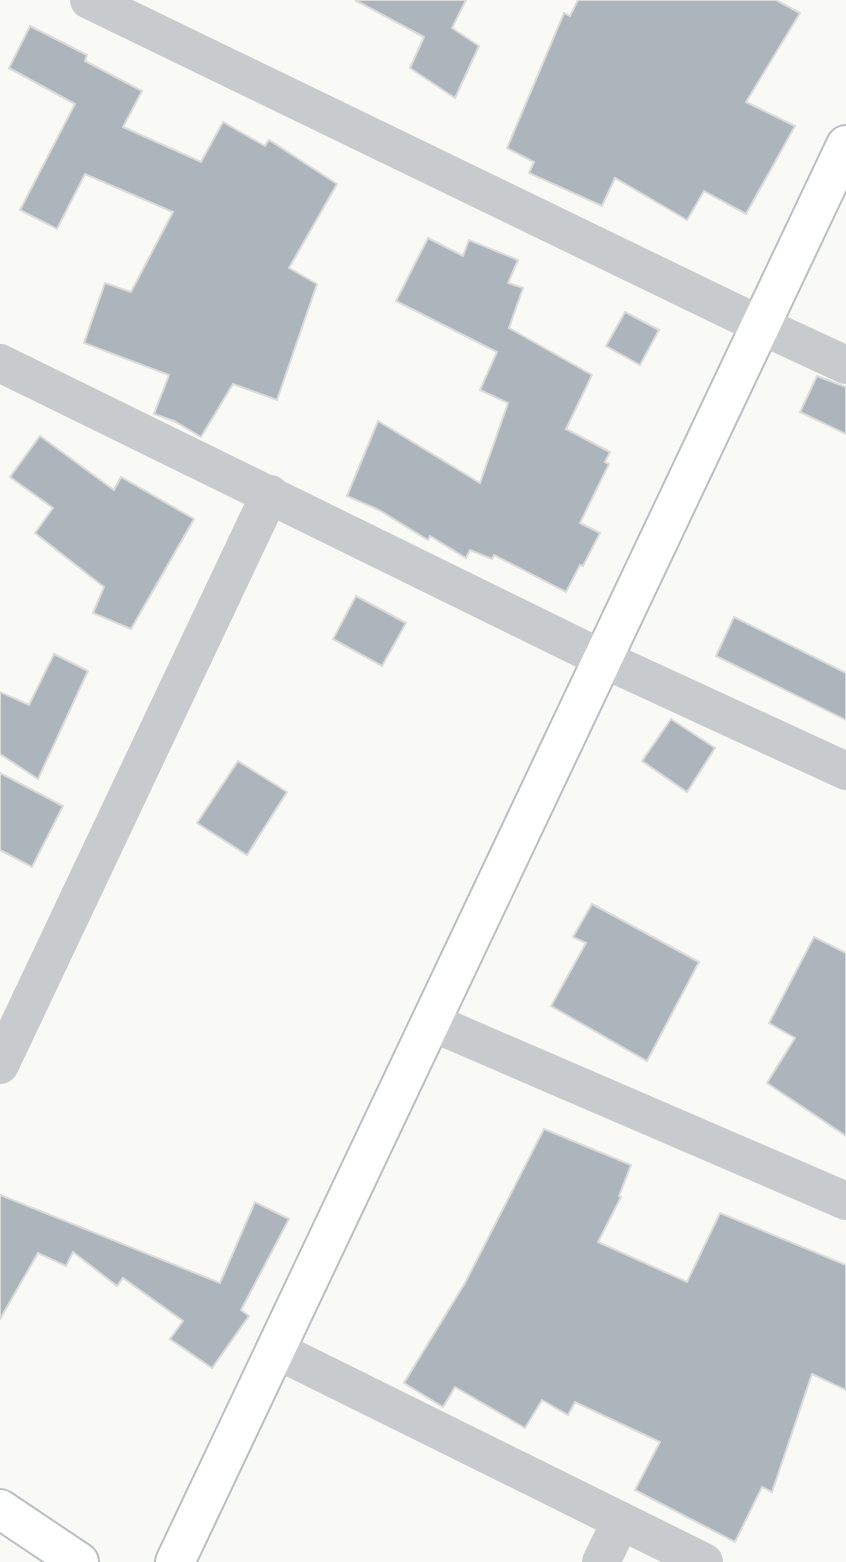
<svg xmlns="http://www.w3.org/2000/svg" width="846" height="1562" viewBox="0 0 846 1562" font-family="'Work Sans',sans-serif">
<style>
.building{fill:#adb5bc;stroke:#dbdbd9;stroke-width:2}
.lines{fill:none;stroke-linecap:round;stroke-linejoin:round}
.secondary-casing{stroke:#b9bec3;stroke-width:42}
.street{stroke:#c7cbce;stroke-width:38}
.secondary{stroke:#fff;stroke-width:38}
</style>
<rect width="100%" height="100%" fill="#f9f9f6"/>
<g class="building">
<path d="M355,0h111l-14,28 27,18 -24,52 -45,-30 14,-31z"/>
<path d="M578,0h198l24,13 -54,89 49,24 -49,88 -42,-23 -17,29 -72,-42 -13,28 -73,-33 5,-11 -27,-14 57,-135 6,3z"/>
<path d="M30,26l57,29 -2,6 57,30 -19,36 78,35 22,-40 42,24 4,-6 68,44 -48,84 28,16 -40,116 -44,-16 -32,53 -27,-16 -20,-7 15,-39 -85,-32 21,-60 26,9 42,-80 -88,-38 -28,55 -37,-19 55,-106 -66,-36z"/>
<path d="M428,238l35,18 6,-16 49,20 -10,23 15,5 -14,40 83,47 -26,54 44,23 -5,10 4,2 -29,59 20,10 -17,33 -3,-1 -14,27 -72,-37 -2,4 -22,-9 -4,8 -36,-22 -2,4 -49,-30 -32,-14 31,-75 102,62 28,-80 -28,-13 17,-38 -101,-51z"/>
<path d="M625,312l34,18 -19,35 -34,-19z"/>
<path d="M817,376l29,11v47l-46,-22z"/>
<path d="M40,436l74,54 7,-13 73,42 -63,110 -38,-16 11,-26 -69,-54 18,-25 -43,-31z"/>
<path d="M356,596l50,27 -24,43 -49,-27z"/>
<path d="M734,617l112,56v47l-130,-64z"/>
<path d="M54,654l34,17 -50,108 -38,-25v-62l29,13z"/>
<path d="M671,719l44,29 -28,44 -45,-31z"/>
<path d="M238,761l49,31 -40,63 -50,-32z"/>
<path d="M0,773l63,33 -31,61 -32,-17z"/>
<path d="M592,904l107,58 -52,99 -96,-55 35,-63 -13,-6z"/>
<path d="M814,937l32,16v183l-79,-53 28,-45 -26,-15z"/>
<path d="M544,1129l87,36 -12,31 2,1 -23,45 89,40 33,-69 126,52v125l-34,-16 -40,118 -10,-5 -27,55 -100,-52 25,-48 -85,-40 -7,13 -26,-15 -17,28 -70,-41 -12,20 -39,-24 61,-100z"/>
<path d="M0,1195l220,88 35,-81 34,17 -48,91 8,6 -37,52 -42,-29 13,-18 -60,-43 -6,8 -44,-34 -7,14 -28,-13 -38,66z"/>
</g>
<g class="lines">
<g class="secondary-casing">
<g id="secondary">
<path d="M0,1509l79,53"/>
<path d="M175,1562l671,-1417"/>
</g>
</g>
<g class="street">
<path d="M89,0l671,325 86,40"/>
<path d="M0,363l603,296 243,112"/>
<path d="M431,1022l415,179"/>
<path d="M0,1065l270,-571"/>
<path d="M276,1350l428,212"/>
<path d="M601,1562l20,-41"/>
</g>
<use href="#secondary" class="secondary"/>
</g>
</svg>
